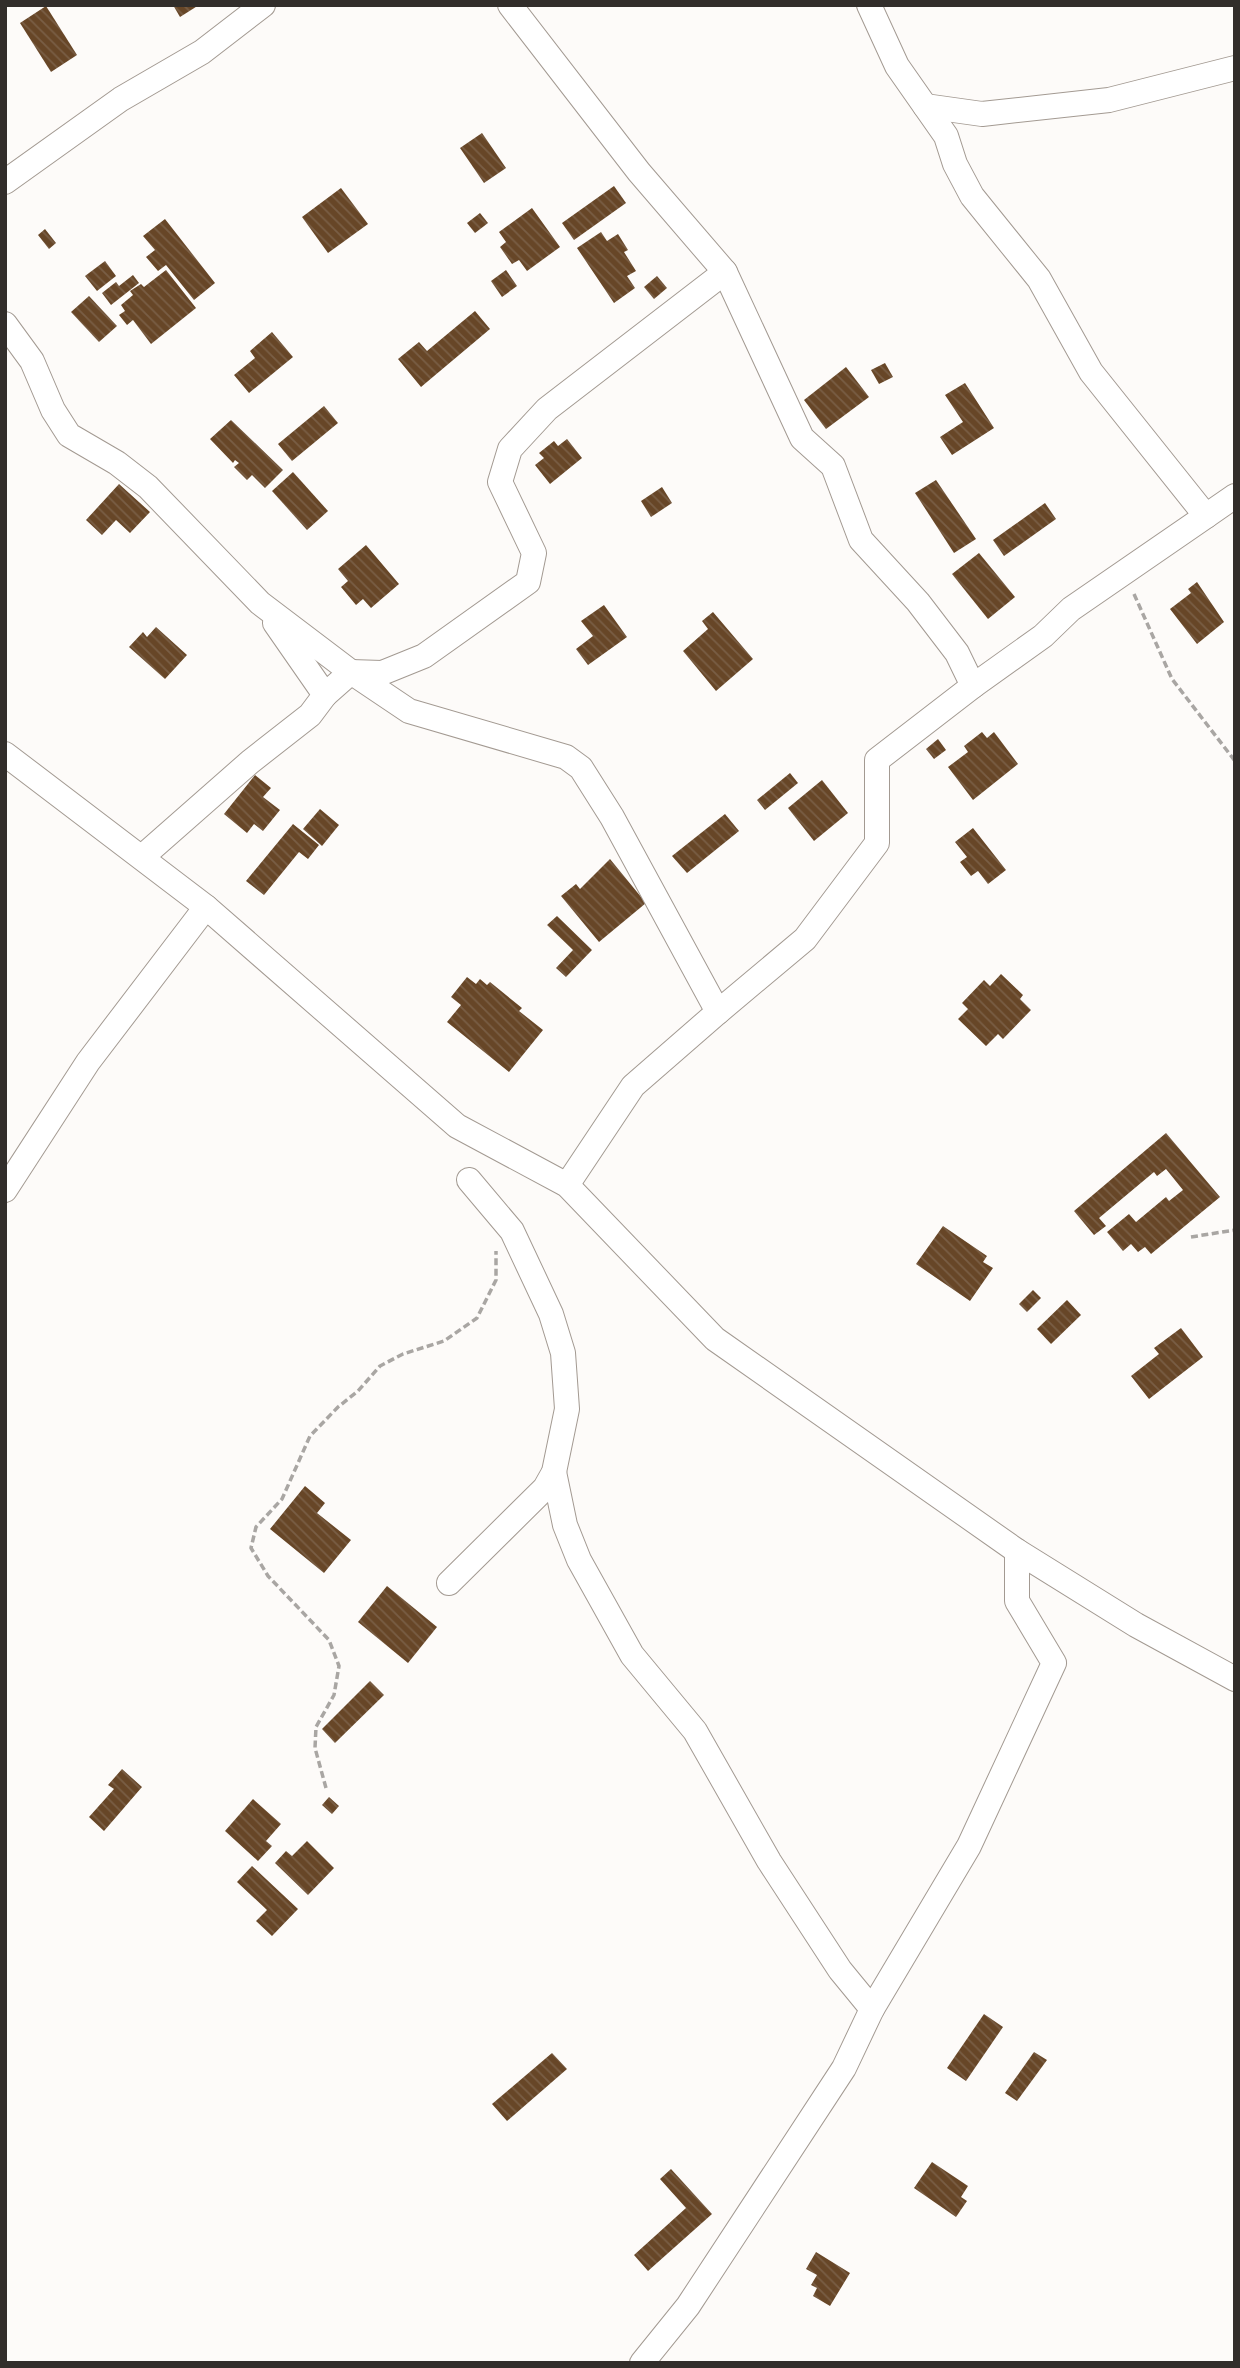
<svg xmlns="http://www.w3.org/2000/svg" width="1240" height="2368" viewBox="0 0 1240 2368" font-family="'Open Sans',sans-serif">
<style>
.building{fill:url(#building-back-hatch)}
.lines{fill:none;stroke-linecap:round;stroke-linejoin:round}
.minor-casing{stroke:#a39a92;stroke-width:26}
.path{stroke:#a9a6a3;stroke-width:3.5;stroke-dasharray:7 3.5;stroke-linecap:butt}
.minor{stroke:#fff;stroke-width:24}
</style>
<defs>
<pattern id="building-back-hatch" width="6" height="6" patternUnits="userSpaceOnUse" patternTransform="scale(1.75)"><rect width="6" height="6" fill="#674627"/><path d="M-1 5l2 2M0 0l6 6M5-1l2 2" fill="none" stroke="#795e45"/></pattern>
</defs>
<rect width="100%" height="100%" fill="#fdfbf9"/>
<g class="building">
<path d="M173,5h26l-19,12z"/>
<path d="M46,6l31,49 -26,17 -31,-49z"/>
<path d="M482,133l24,35 -22,15 -24,-35z"/>
<path d="M614,186l12,17 -52,37 -12,-17z"/>
<path d="M341,188l27,36 -40,29 -26,-36z"/>
<path d="M532,208l28,39 -33,24 -8,-11 -7,4 -12,-17 6,-5 -7,-10z"/>
<path d="M480,213l8,10 -13,10 -8,-10z"/>
<path d="M165,219l50,64 -21,17 -28,-35 -8,6 -12,-14 9,-7 -12,-14z"/>
<path d="M45,229l11,14 -7,6 -11,-14z"/>
<path d="M601,232l6,9 11,-7 10,16 -4,2 12,19 -9,5 8,12 -21,15 -37,-55z"/>
<path d="M105,261l11,15 -19,15 -12,-15z"/>
<path d="M166,270l30,38 -45,36 -18,-24 -6,5 -8,-10 6,-4 -4,-6 12,-10 -3,-4 11,-7 3,3z"/>
<path d="M506,270l11,16 -15,11 -11,-16z"/>
<path d="M133,275l6,8 -28,22 -9,-12 14,-11 3,4z"/>
<path d="M657,276l10,12 -13,11 -10,-12z"/>
<path d="M89,296l28,30 -18,16 -28,-30z"/>
<path d="M475,311l15,18 -69,58 -23,-28 21,-17 8,9z"/>
<path d="M272,332l21,25 -44,36 -15,-18 21,-17 -5,-7z"/>
<path d="M885,363l8,14 -14,7 -8,-14z"/>
<path d="M846,367l23,30 -43,32 -22,-29z"/>
<path d="M965,383l29,45 -42,27 -12,-18 23,-15 -18,-27z"/>
<path d="M324,406l14,17 -46,38 -14,-17z"/>
<path d="M231,420l52,50 -18,18 -13,-13 -5,5 -13,-13 5,-4 -4,-3 -2,3 -23,-24z"/>
<path d="M567,439l15,19 -32,26 -15,-19 9,-7 -5,-5 15,-12 4,5z"/>
<path d="M293,472l35,39 -21,19 -35,-39z"/>
<path d="M936,480l40,59 -22,14 -39,-60z"/>
<path d="M119,484l31,28 -20,21 -14,-13 -14,15 -16,-15z"/>
<path d="M662,487l10,16 -21,14 -10,-16z"/>
<path d="M1045,503l11,16 -52,37 -11,-16z"/>
<path d="M366,545l33,39 -28,24 -8,-9 -7,6 -15,-18 7,-6 -10,-12z"/>
<path d="M979,553l36,44 -27,22 -36,-45z"/>
<path d="M1197,582l27,40 -27,22 -27,-35 21,-16 -3,-4z"/>
<path d="M604,605l23,32 -39,28 -12,-16 17,-13 -12,-15z"/>
<path d="M713,612l40,47 -37,32 -33,-40 25,-22 -6,-8z"/>
<path d="M156,627l31,28 -22,24 -36,-32 14,-15 4,5z"/>
<path d="M982,732l5,6 7,-6 24,32 -45,36 -25,-33 20,-15 -4,-6z"/>
<path d="M938,739l8,11 -12,9 -8,-10z"/>
<path d="M790,773l8,10 -33,27 -8,-10z"/>
<path d="M255,775l16,13 -8,9 17,13 -17,21 -9,-7 -7,9 -23,-19z"/>
<path d="M822,780l26,33 -34,28 -26,-33z"/>
<path d="M320,809l19,16 -17,21 -19,-17z"/>
<path d="M725,814l14,17 -52,42 -15,-17z"/>
<path d="M293,824l26,21 -11,14 -9,-7 -35,43 -18,-14z"/>
<path d="M973,828l33,42 -18,14 -10,-13 -7,5 -11,-14 7,-5 -12,-15z"/>
<path d="M610,859l36,44 -47,39 -38,-46 15,-12 4,5z"/>
<path d="M557,916l35,34 -26,27 -10,-9 17,-18 -26,-25z"/>
<path d="M1001,974l22,21 -3,4 11,11 -28,29 -5,-5 -12,12 -28,-27 10,-10 -6,-6 22,-23 6,6z"/>
<path d="M467,977l9,7 4,-5 7,6 3,-3 32,26 -3,3 24,19 -34,42 -62,-50 14,-17 -10,-8z"/>
<path d="M1166,1133l54,64 -69,57 -6,-7 -7,5 -7,-8 -8,7 -16,-19 22,-18 7,8 30,-25 3,4 14,-11 -17,-21 -9,7 -3,-4 -55,46 7,8 -12,9 -20,-24z"/>
<path d="M943,1226l44,30 -4,6 10,6 -23,33 -54,-37z"/>
<path d="M1033,1290l8,8 -14,14 -8,-8z"/>
<path d="M1067,1300l14,15 -30,29 -14,-15z"/>
<path d="M1181,1328l22,29 -54,42 -18,-23 28,-22 -5,-6z"/>
<path d="M305,1486l20,17 -8,10 34,27 -27,33 -54,-44z"/>
<path d="M387,1586l50,41 -29,36 -50,-41z"/>
<path d="M370,1681l14,14 -49,48 -13,-14z"/>
<path d="M122,1769l20,18 -38,44 -15,-14 25,-28 -6,-4z"/>
<path d="M329,1797l10,9 -7,8 -10,-9z"/>
<path d="M253,1799l28,25 -15,17 6,5 -14,15 -33,-30z"/>
<path d="M307,1841l27,27 -26,27 -33,-32 11,-12 6,5z"/>
<path d="M252,1866l46,43 -26,27 -16,-15 11,-11 -30,-28z"/>
<path d="M984,2014l19,13 -37,54 -19,-13z"/>
<path d="M1034,2052l13,8 -30,41 -12,-8z"/>
<path d="M552,2053l15,16 -60,52 -15,-17z"/>
<path d="M932,2162l36,24 -7,11 6,4 -11,16 -42,-29z"/>
<path d="M671,2169l41,45 -64,57 -14,-16 52,-47 -26,-29z"/>
<path d="M816,2252l34,21 -20,33 -17,-10 4,-8 -6,-3 6,-10 -11,-6z"/>
</g>
<g class="lines">
<g class="minor-casing">
<g id="minor">
<path d="M510,5l129,167 86,100 77,166 31,28 28,74 57,62 39,51 16,33 70,-50 28,-27 135,-93 -115,-144 -52,-93 -67,-83 -17,-32 -9,-28 -49,-70 -28,-61"/>
<path d="M925,106l57,8 127,-14 126,-32"/>
<path d="M5,182l116,-83 81,-47 61,-47"/>
<path d="M5,324l27,37 21,49 16,25 48,28 31,24 112,116 91,69 58,39 157,46 15,11 31,49 106,195 87,-73 72,-96v-83l96,-74"/>
<path d="M1206,516l29,-20"/>
<path d="M325,695l26,-23 31,1 42,-17 104,-74 6,-29 -34,-71 10,-33 37,-40 178,-137"/>
<path d="M5,754l201,153 251,219 110,59 148,154 302,212 119,74 99,54"/>
<path d="M142,857l108,-95 60,-47 15,-20 -50,-72"/>
<path d="M567,1185l66,-99 85,-74"/>
<path d="M5,1190l83,-128 118,-155"/>
<path d="M554,1472l11,53 14,35 53,95 63,76 74,130 71,109 32,39"/>
<path d="M449,1583l96,-95 9,-16 13,-63 -4,-56 -12,-39 -39,-83 -43,-51"/>
<path d="M642,2363l46,-57 156,-238 28,-59 97,-163 85,-183 -37,-62v-50"/>
</g>
</g>
<g class="path">
<path d="M1134,594l38,85 63,82"/>
<path d="M1191,1237l44,-7"/>
<path d="M326,1788l-11,-40 1,-21 18,-32 5,-29 -10,-26 -61,-64 -17,-28 5,-21 26,-28 28,-63 28,-29 20,-16 22,-25 23,-12 41,-13 33,-23 19,-38v-29"/>
</g>
<use href="#minor" class="minor"/>
</g>
<rect width="1240" height="2368" fill="none" stroke="#322e2b" stroke-width="14"/>
</svg>
